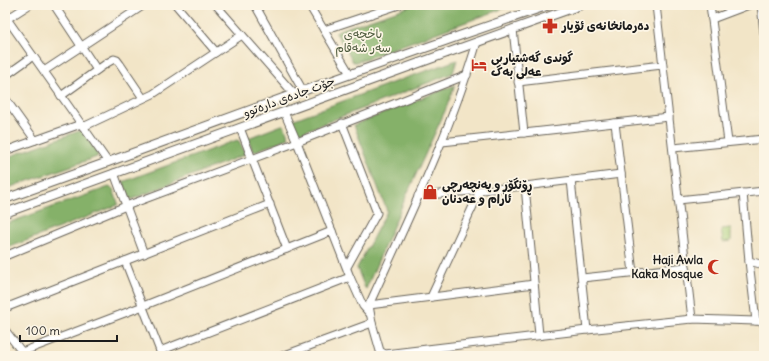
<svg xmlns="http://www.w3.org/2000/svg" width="769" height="361" viewBox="0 0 769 361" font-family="Delius,'Playpen Sans Arabic',sans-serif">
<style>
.green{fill:#a7ce79;stroke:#62754a}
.forest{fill:#85b169;stroke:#506642}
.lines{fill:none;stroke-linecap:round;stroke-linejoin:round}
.minor-casing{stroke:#676258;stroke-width:9}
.major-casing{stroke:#676258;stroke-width:10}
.minor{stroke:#fff;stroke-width:7}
.major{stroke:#fff;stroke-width:8}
.labels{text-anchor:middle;stroke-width:3.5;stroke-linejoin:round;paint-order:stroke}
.poi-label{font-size:12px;font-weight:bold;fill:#1c1c1c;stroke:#fcf5e5;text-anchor:start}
.park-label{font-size:12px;fill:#4d5a3d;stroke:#fcf5e5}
.street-label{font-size:12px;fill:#1c1c1c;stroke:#fcf5e5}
</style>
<rect width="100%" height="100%" fill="#fcf5e5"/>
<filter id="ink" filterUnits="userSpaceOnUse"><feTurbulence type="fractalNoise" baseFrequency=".025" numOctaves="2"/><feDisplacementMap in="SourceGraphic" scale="8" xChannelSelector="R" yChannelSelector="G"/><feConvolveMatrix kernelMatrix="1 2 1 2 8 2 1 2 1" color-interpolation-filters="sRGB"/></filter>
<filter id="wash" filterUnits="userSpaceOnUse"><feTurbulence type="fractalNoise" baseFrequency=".012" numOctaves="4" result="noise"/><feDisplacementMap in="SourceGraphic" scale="16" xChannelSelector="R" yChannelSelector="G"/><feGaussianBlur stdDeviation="0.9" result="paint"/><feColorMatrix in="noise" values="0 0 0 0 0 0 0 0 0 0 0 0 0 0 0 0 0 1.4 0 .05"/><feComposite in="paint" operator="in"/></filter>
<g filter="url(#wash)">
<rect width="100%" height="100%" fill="#f2e5c7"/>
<path class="green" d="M731,228v13l-8,1 -2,-13z"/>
<g class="forest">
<path d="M414,5h99l-157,57h-3l-17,-29v-1l3,-2z"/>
<path d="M457,60l-4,13 -156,61 -6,-14h1l105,-39z"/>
<path d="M455,85l-10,26 -37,81 -42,97 -1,-1 -8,-20 1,-2 29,-55 -33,-86z"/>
<path d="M282,125h2l5,13 -36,14 -5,-14z"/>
<path d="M79,131h4l15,23 -1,3 -92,32v-31z"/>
<path d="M237,140l2,1 6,12 -1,2 -59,23 -52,21h-3l-7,-17 2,-1z"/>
<path d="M109,187l4,2 5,14v2l-113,44v-25z"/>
</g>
</g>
<g filter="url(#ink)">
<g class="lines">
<g class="minor-casing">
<g id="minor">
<path d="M54,5l43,65"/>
<path d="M176,5l40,47"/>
<path d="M216,5l78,89"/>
<path d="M255,5l48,86"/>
<path d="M309,5l41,69"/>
<path d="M656,5l36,314"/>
<path d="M710,5l18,137"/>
<path d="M761,5l3,28"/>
<path d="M5,16l103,146"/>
<path d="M7,19l22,-14"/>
<path d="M712,19l37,-14"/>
<path d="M513,29l11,104"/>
<path d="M324,30l75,-25"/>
<path d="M477,42c-27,91 -69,177 -108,263l3,18 8,28 5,3 202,-24 105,-11 64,2 8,1"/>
<path d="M44,71l100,-66"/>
<path d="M5,76l28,-20"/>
<path d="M518,82l144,-17"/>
<path d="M61,96l46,-33 7,-4 3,1 3,4 23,34"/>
<path d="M5,98l30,42"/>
<path d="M284,112l13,30 53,135 13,29 7,8"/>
<path d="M342,123l35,90 -30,54"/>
<path d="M615,123l18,150"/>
<path d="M83,127l70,-33 89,-59"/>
<path d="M240,128l47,121"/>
<path d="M442,142l227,-25"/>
<path d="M673,148l91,-9"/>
<path d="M5,151l76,-27"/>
<path d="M114,173l30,81"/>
<path d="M571,180l16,150"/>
<path d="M525,186l14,149"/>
<path d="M743,193l6,68 7,60"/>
<path d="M418,196l107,-10 96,-12"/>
<path d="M678,200l86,-9"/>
<path d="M5,256l121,-50 171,-64 170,-67"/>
<path d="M125,261l37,95"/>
<path d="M749,261l15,4"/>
<path d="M582,278l104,-11"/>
<path d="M431,297l49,-106"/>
<path d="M369,305l165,-21"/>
<path d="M5,308l120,-47 145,-57"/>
<path d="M5,330l17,22 121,-46 189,-75"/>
<path d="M160,351l190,-74"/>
<path d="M282,356l90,-33"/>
</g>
</g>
<g class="major-casing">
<g id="major">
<path d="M5,199l103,-37 186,-68 165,-58 90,-31"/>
<path d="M5,213l450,-163 126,-45"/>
</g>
</g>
<use href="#minor" class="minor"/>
<use href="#major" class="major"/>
</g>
</g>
<defs>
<g id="pharmacy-bare" transform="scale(1.2)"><path d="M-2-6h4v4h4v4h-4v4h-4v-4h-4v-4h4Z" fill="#c8321e" stroke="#fcf5e5" stroke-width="2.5" paint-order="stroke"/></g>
<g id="hotel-bare" transform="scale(1.2)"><path d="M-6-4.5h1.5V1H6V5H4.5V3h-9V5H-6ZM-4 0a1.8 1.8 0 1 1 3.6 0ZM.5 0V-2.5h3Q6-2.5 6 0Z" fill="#c8321e" stroke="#fcf5e5" stroke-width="2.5" paint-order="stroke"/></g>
<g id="shop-bare" transform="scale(1.2)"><path d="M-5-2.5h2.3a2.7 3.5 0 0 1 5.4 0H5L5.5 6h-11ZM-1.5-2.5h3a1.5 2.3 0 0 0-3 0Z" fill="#c8321e" stroke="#fcf5e5" stroke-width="2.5" paint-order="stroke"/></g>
<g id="mosque-bare" transform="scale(1.2)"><path d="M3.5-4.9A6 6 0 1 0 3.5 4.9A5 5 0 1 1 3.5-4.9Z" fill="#c8321e" stroke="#fcf5e5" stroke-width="2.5" paint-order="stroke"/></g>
</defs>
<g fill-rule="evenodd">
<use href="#pharmacy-bare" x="550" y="26"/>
<use href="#hotel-bare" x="479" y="65"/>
<use href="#shop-bare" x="430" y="192"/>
<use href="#mosque-bare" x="715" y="267"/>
</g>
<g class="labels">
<g class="poi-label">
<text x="562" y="30">دەرمانخانەی ئۆیار</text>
<text x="491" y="62">گوندی گەشتیاریی<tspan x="491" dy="14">عەلی بەگ</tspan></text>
<text x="442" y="189">ڕۆنگۆڕ و پەنچەرچی<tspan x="442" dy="14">ئارام و عەدنان</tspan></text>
<text x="703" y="264" text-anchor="end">Haji Awla<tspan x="703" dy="14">Kaka Mosque</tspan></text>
</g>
<g class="park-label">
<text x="363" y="38">باخچەی<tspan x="363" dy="14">سەر شەقام</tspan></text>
</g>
<g class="street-label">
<text transform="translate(289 97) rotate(-20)" y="4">جۆت جادەی دارەتوو</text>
</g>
</g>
<rect width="769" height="361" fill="none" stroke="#fcf5e5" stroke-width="20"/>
<path d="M20 335v6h97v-6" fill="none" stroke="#1c1c1c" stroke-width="2"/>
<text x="26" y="335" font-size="12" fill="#1c1c1c" stroke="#fcf5e5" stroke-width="3" paint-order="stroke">100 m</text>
</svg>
